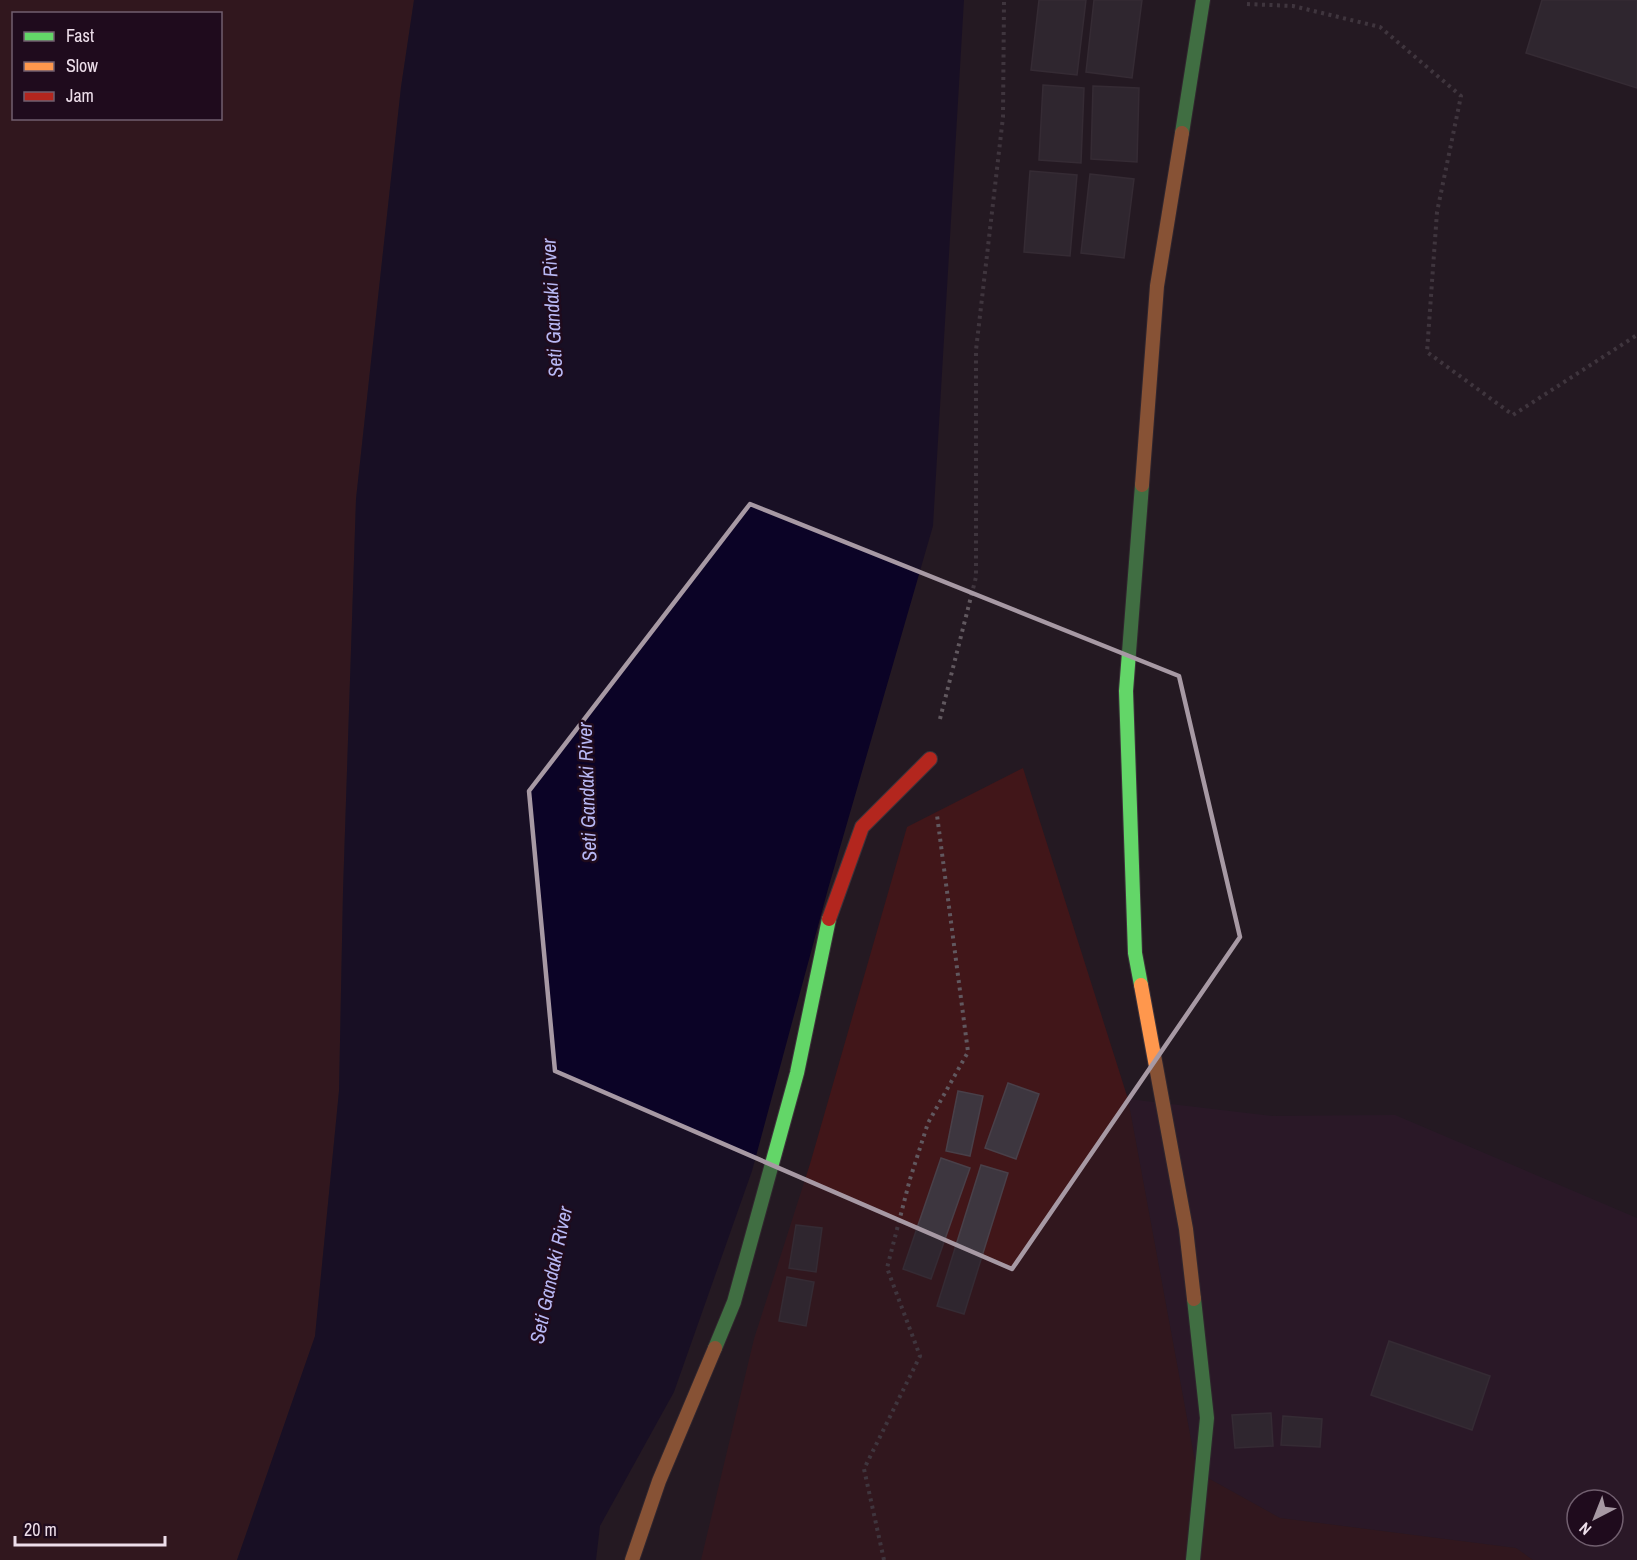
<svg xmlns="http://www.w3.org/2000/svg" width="1637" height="1560" viewBox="0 0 1637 1560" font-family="'Archivo Narrow',sans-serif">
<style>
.built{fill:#31182e;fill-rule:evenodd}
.green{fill:#411619;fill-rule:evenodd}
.water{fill:#0b0326}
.building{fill:#3d363f;stroke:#494049;stroke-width:1.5}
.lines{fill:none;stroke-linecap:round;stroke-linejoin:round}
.fast-casing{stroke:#3e343b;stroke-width:16}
.slow-casing{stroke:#3e343b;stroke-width:16}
.jam-casing{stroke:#3e343b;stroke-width:16}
.path{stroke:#61585f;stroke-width:4;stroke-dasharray:3 4.5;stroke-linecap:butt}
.fast{stroke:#63d668;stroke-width:14}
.slow{stroke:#ff974d;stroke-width:14}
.jam{stroke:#b3261e;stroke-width:14}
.marked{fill:none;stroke:#a799a4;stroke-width:4.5;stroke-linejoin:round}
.labels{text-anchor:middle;stroke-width:5;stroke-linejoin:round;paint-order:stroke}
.water-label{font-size:20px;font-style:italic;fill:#b8b8f4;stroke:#1f0b1d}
</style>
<rect width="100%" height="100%" fill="#241922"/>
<path class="built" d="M1128,1099l145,17 122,-1 242,103v342h-104l-17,-12 -236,-30 -83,-46zM1577,1500h36v36h-36z"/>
<g class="green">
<path d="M0,0h414l-13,87 -45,412 -13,392 -4,200 -24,246 -78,223h-237zM14,14h206v104h-206z"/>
<path d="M1023,768l105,331 69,373 83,46 236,30 17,12h-832l53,-221 56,-175 97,-337z"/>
</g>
<path class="water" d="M414,0h550l-31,526 -105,363 -76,282 -78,221 -74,134 -4,34h-359l78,-224 24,-245 4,-200 13,-392 45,-412z"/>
<g class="building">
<path d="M1039,0h47l-9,75 -46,-5z"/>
<path d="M1094,0h48l-10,78 -46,-6z"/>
<path d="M1542,0h95v88l-111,-35z"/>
<path d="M1043,85l41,3 -3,75 -42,-3z"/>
<path d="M1093,86l46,2 -2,74 -46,-3z"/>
<path d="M1030,171l47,4 -7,81 -46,-4z"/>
<path d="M1090,174l44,5 -10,79 -43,-5z"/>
<path d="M1008,1083l31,11 -23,65 -31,-11z"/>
<path d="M958,1091l25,5 -13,60 -24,-5z"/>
<path d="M941,1158l29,10 -39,111 -28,-10z"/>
<path d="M981,1165l27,8 -44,141 -27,-8z"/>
<path d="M796,1225l26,3 -6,44 -27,-4z"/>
<path d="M787,1277l27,5 -8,44 -27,-5z"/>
<path d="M1389,1341l101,35 -18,54 -101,-35z"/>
<path d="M1271,1413l2,33 -38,2 -3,-33z"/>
<path d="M1283,1416l39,3 -2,28 -39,-2z"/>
</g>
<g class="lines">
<g class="fast-casing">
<g id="fast">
<path d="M1182,133l21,-133"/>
<path d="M1141,985l-6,-32 -9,-262 16,-206"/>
<path d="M715,1348l19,-46 63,-229 32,-154"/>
<path d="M1193,1560l14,-142 -13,-119"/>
</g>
</g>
<g class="slow-casing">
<g id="slow">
<path d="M1142,485l15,-199 25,-153"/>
<path d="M1141,985l45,244 8,70"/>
<path d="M632,1560l27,-79 56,-133"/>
</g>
</g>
<g class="jam-casing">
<path id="jam" d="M829,919l33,-92 68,-68"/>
</g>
<g class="path">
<path d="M1247,4l46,2 87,21 81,69 -24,116 -10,140 86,63 124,-80"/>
<path d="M940,719l36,-142v-227l27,-233 1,-117"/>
<path d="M884,1560l-20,-91 56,-113 -33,-88 23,-89 18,-56 40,-71 -31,-237"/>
</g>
<use href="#fast" class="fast"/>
<use href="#slow" class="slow"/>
<use href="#jam" class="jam"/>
</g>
<path d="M0 0H1637V1560H0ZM750,504l429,172 61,261 -228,332 -457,-198 -26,-280z" fill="#241922" fill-opacity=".55" fill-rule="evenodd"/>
<path class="marked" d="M750,504l429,172 61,261 -228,332 -457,-198 -26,-280z"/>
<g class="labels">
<g class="water-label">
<text transform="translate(552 308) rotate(-93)" y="7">Seti Gandaki River</text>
<text transform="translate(587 792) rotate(-92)" y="7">Seti Gandaki River</text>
<text transform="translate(551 1275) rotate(-78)" y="7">Seti Gandaki River</text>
</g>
</g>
<rect x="12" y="12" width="210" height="108" fill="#1f0b1d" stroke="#715f6f" stroke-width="1.5"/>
<rect x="24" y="32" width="30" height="9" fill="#63d668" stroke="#715f6f" stroke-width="1.5"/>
<text x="66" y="42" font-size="18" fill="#eddeea">Fast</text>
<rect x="24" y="62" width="30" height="9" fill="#ff974d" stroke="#715f6f" stroke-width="1.5"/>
<text x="66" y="72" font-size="18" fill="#eddeea">Slow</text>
<rect x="24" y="92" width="30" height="9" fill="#b3261e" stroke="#715f6f" stroke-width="1.5"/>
<text x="66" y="102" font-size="18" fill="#eddeea">Jam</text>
<g transform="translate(1595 1518) rotate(222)"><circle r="28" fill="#1f0b1d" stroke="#715f6f" stroke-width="1.5"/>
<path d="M0-4.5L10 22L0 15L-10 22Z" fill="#a799a4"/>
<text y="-9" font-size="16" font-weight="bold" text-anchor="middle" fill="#eddeea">N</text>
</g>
<path d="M15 1536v9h150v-9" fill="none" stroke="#eddeea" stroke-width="3"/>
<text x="24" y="1536" font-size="18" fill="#eddeea" stroke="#1f0b1d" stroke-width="4.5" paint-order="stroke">20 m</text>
</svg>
